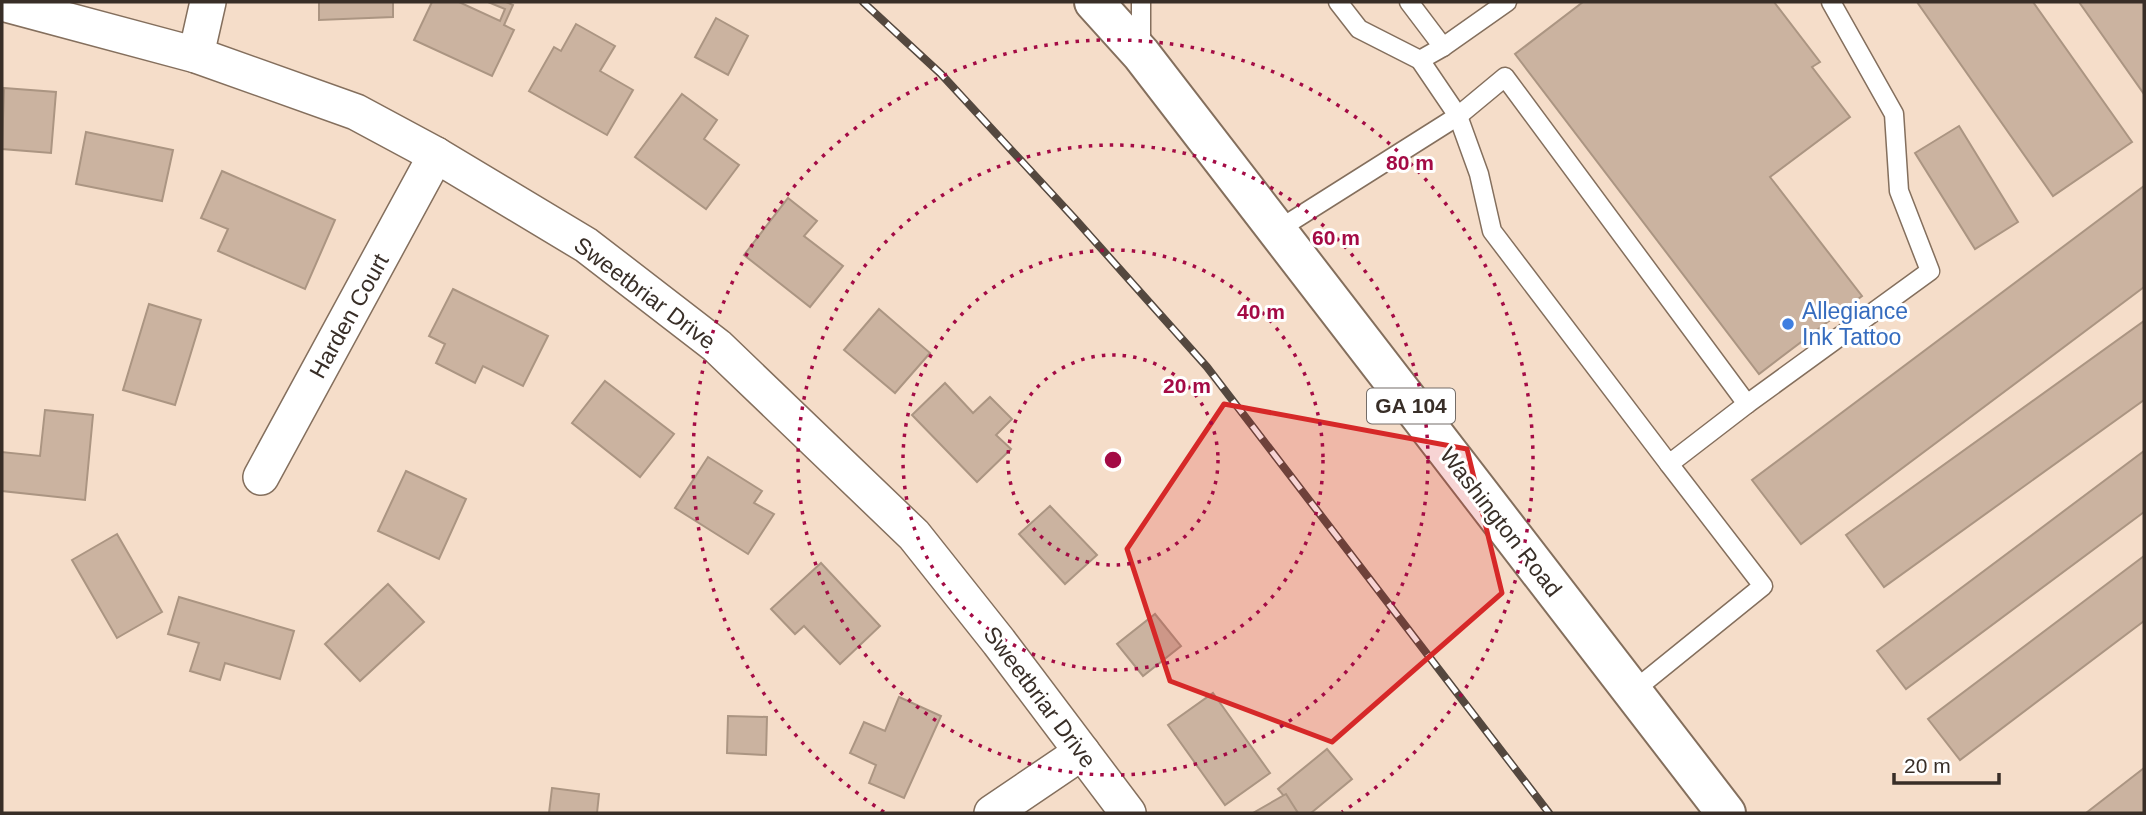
<svg xmlns="http://www.w3.org/2000/svg" width="2146" height="815" viewBox="0 0 2146 815" font-family="Helvetica,sans-serif">
<style>
.building{fill:#cbb3a0;stroke:#ab9582;stroke-width:2}
.lines{fill:none;stroke-linecap:round;stroke-linejoin:round}
.lane-casing{stroke:#846f5d;stroke-width:21}
.street-casing{stroke:#846f5d;stroke-width:38}
.primary-casing{stroke:#846f5d;stroke-width:42}
.lane{stroke:#fff;stroke-width:18}
.street{stroke:#fff;stroke-width:35}
.primary{stroke:#fff;stroke-width:38}
.rail-casing{stroke:#54483f;stroke-width:8}
.rail{stroke:#fff;stroke-width:5;stroke-dasharray:16;stroke-linecap:butt}
.marked{fill:#d62828;fill-opacity:0.2;stroke:#d62828;stroke-width:5;stroke-linejoin:round}
.ring{fill:none;stroke:#a40b45;stroke-width:3.5;stroke-dasharray:3.5 7}
.shop-dot{fill:#3f7fe0;stroke:#fff;stroke-width:2.5}
.labels{text-anchor:middle;stroke-width:6;stroke-linejoin:round;paint-order:stroke}
.shield{fill:#fff;stroke:#746d68;stroke-width:2}
.shield-label{font-size:21px;font-weight:bold;fill:#382e27}
.street-label{font-size:23px;fill:#382e27;stroke:#fff}
.shop-label{font-size:23px;fill:#366cbe;stroke:#fff;text-anchor:start}
.centre{fill:#a40b45;stroke:#fff;stroke-width:3.5}
.ring-label{font-size:21px;text-anchor:middle;font-weight:bold;fill:#a40b45;stroke:#fff;stroke-width:6;stroke-linejoin:round;paint-order:stroke}
</style>
<rect width="100%" height="100%" fill="#f5ddc9"/>
<g class="building">
<path d="M319,2h74v15l-74,3z"/>
<path d="M432,2h27l41,19 5,-12 -17,-7h18l7,3 -9,20 10,5 -22,46 -78,-36z"/>
<path d="M1583,2h191l46,60 -8,5 38,50 -80,60 92,119 -103,78 -244,-320z"/>
<path d="M1917,2h116l99,140 -79,54z"/>
<path d="M2079,2h65v92z"/>
<path d="M716,18l32,18 -20,39 -33,-18z"/>
<path d="M576,24l39,22 -15,25 33,19 -26,45 -78,-44 25,-44 7,4z"/>
<path d="M4,88l52,4 -5,61 -49,-4z"/>
<path d="M682,94l35,26 -13,19 35,26 -33,44 -71,-52z"/>
<path d="M1959,126l59,96 -43,27 -60,-96z"/>
<path d="M86,132l87,18 -11,51 -86,-17z"/>
<path d="M222,171l113,49 -30,69 -87,-38 10,-22 -27,-11z"/>
<path d="M2144,186v101l-343,257 -49,-64z"/>
<path d="M788,198l29,23 -13,15 39,30 -33,41 -66,-52z"/>
<path d="M453,289l95,47 -25,50 -40,-20 -8,17 -39,-20 9,-19 -16,-8z"/>
<path d="M149,304l52,16 -26,85 -52,-15z"/>
<path d="M879,309l51,44 -35,40 -51,-43z"/>
<path d="M2144,321v79l-260,187 -38,-52z"/>
<path d="M605,381l69,53 -34,43 -68,-54z"/>
<path d="M945,383l28,30 17,-16 22,22 -16,16 15,14 -34,33 -65,-67z"/>
<path d="M45,410l48,5 -8,85 -83,-9v-39l38,4z"/>
<path d="M2144,451v61l-238,177 -29,-38z"/>
<path d="M708,457l54,34 -8,12 20,11 -26,40 -73,-46z"/>
<path d="M406,471l60,28 -27,60 -61,-28z"/>
<path d="M1050,506l47,49 -32,29 -46,-50z"/>
<path d="M117,534l45,78 -45,26 -45,-78z"/>
<path d="M2144,556v65l-184,139 -32,-41z"/>
<path d="M821,563l59,63 -40,38 -36,-38 -9,8 -24,-25z"/>
<path d="M388,584l36,38 -64,59 -35,-37z"/>
<path d="M179,597l115,34 -14,48 -55,-16 -5,17 -30,-9 9,-28 -31,-9z"/>
<path d="M1155,614l26,32 -38,30 -26,-32z"/>
<path d="M1213,693l57,80 -45,32 -57,-80z"/>
<path d="M899,697l42,19 -37,82 -35,-15 7,-18 -26,-12 14,-31 21,9z"/>
<path d="M728,716l39,1 -1,38 -39,-2z"/>
<path d="M1327,749l25,30 -41,34h-13l-20,-24z"/>
<path d="M2144,768v45h-58z"/>
<path d="M552,788l47,6 -2,19h-48z"/>
<path d="M1286,794l12,19h-45z"/>
</g>
<g class="lines">
<g class="lane-casing">
<g id="lane">
<path d="M1338,2l21,27 61,31 38,56 21,58 13,57 177,233 78,-60"/>
<path d="M1409,2l34,45"/>
<path d="M1141,47v-45"/>
<path d="M1420,60l23,-13 64,-45"/>
<path d="M1276,231l182,-115 47,-39 242,327 183,-133 -31,-80 -5,-77 -63,-112"/>
<path d="M1632,692l131,-106 -94,-122"/>
</g>
</g>
<g class="street-casing">
<g id="street">
<path d="M2,3l194,52 160,57 80,43 150,90 131,101 197,189 85,107 129,171"/>
<path d="M196,55l12,-53"/>
<path d="M261,477l175,-322"/>
<path d="M992,813l90,-61"/>
</g>
</g>
<g class="primary-casing">
<path id="primary" d="M1094,2l47,52 585,759"/>
</g>
<use href="#lane" class="lane"/>
<use href="#street" class="street"/>
<use href="#primary" class="primary"/>
<g class="rail-casing">
<path id="rail" d="M863,2l78,72 134,145 132,148 342,446"/>
</g>
<use href="#rail" class="rail"/>
</g>
<path class="marked" d="M1224,404l243,45 35,144 -170,149 -162,-61 -43,-132z"/>
<g class="ring">
<circle cx="1113" cy="460" r="105"/>
<circle cx="1113" cy="460" r="210"/>
<circle cx="1113" cy="460" r="315"/>
<path d="M884 812A420 420 0 1 1 1342 812"/>
</g>
<circle class="shop-dot" cx="1788" cy="324" r="7"/>
<g class="labels">
<rect class="shield" x="1367" y="388.5" width="88" height="35" rx="5"/>
<g class="shield-label">
<text x="1411" y="413">GA 104</text>
</g>
<g class="street-label">
<text transform="translate(645 293) rotate(37)" y="8">Sweetbriar Drive</text>
<text transform="translate(349 316) rotate(-61)" y="8">Harden Court</text>
<text transform="translate(1501 522) rotate(52)" y="8">Washington Road</text>
<text transform="translate(1040 697) rotate(53)" y="8">Sweetbriar Drive</text>
</g>
<g class="shop-label">
<text x="1802" y="319">Allegiance<tspan x="1802" dy="26">Ink Tattoo</tspan></text>
</g>
</g>
<circle cx="1113" cy="460" r="10" class="centre"/>
<g class="ring-label">
<text x="1410" y="170">80 m</text>
<text x="1336" y="245">60 m</text>
<text x="1261" y="319">40 m</text>
<text x="1187" y="393">20 m</text>
</g>
<rect width="2146" height="815" fill="none" stroke="#382e27" stroke-width="7"/>
<path d="M1894 773v10h105v-10" fill="none" stroke="#382e27" stroke-width="3.5"/>
<text x="1904" y="773" font-size="21" fill="#382e27" stroke="#ffffff" stroke-width="5" paint-order="stroke">20 m</text>
</svg>
